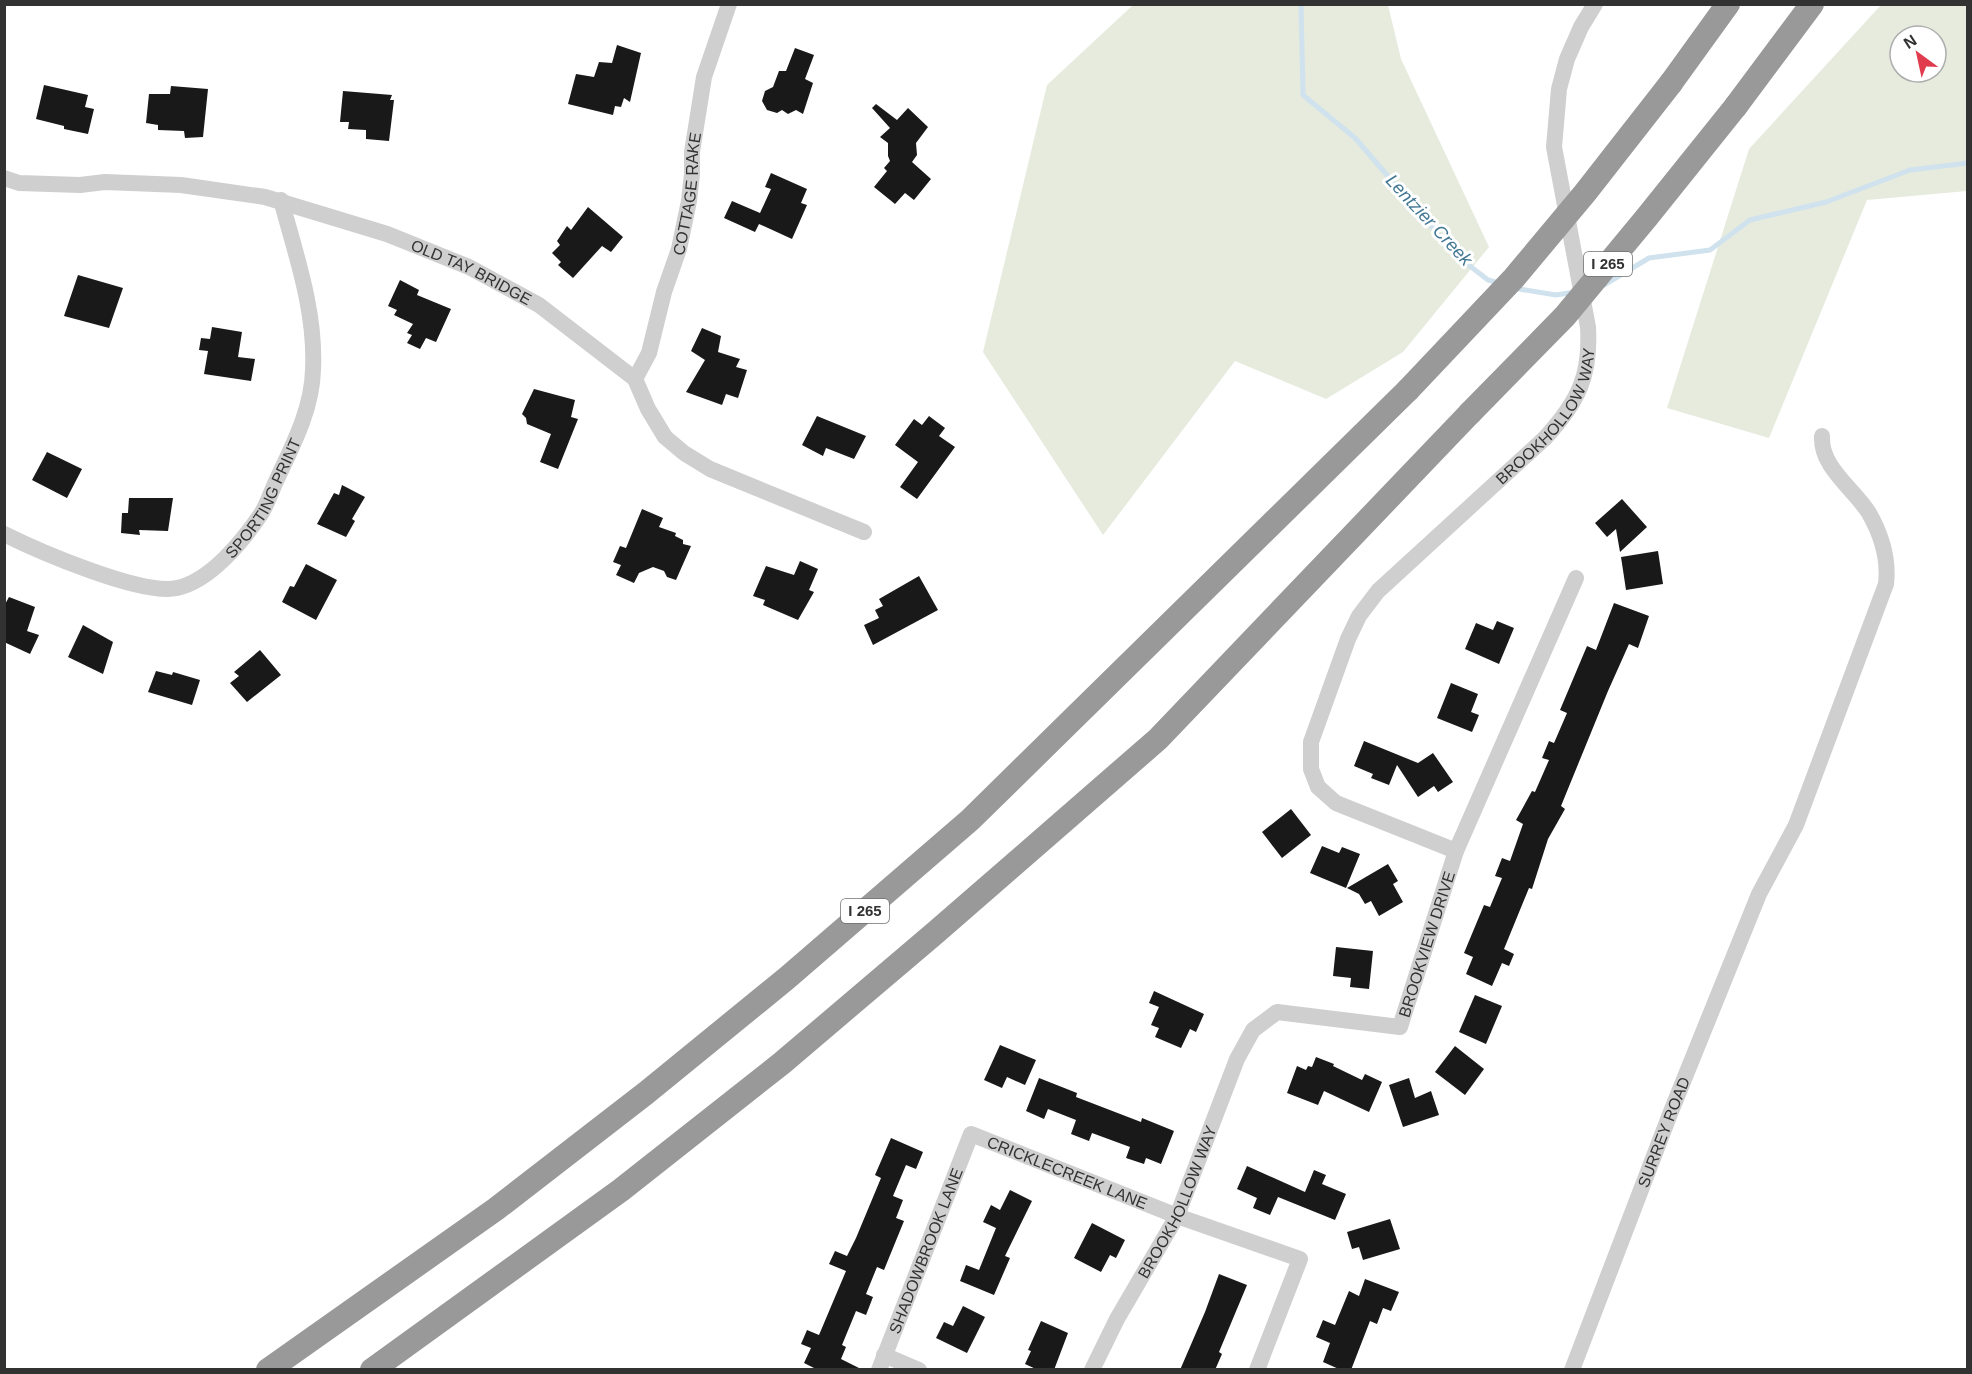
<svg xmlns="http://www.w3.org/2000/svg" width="1972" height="1374" viewBox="0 0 1972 1374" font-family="Arial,sans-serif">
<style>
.green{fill:#e6ebde;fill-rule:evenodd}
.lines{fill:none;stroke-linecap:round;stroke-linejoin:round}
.stream{stroke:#cfe2ed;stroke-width:5}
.building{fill:#191919}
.minor{stroke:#cfcfcf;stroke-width:16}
.highway{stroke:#999;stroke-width:24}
.highway-bridge{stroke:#999;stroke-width:24}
.labels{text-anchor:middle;stroke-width:6;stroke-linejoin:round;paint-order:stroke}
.shield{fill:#fff;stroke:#707070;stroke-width:1.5}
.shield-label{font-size:15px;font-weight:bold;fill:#323232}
.street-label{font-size:16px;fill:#323232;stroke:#fff}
.water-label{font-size:18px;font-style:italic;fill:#417794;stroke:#fff}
</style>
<rect width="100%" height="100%" fill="#fff"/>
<g class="green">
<path d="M1133,5h255l13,54 88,188 -86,105 -77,47 -91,-38 -132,174 -120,-183 64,-267z"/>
<path d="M1881,5h86v186l-100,9 -98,238 -102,-30 82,-259zM1900,36h36v36h-36z"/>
</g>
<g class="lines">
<g class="stream">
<path d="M1301,4l2,91 52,43 102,118 31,24 11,3"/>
<path d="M1604,285l45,-27 61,-8 40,-30 76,-18 84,-32 58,-7"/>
<path d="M1513,288l43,7 19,-3"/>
</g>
</g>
<g class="building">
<path d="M617,45l24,8 -11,49 -6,-4 -3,9 -6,-1 -2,9 -45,-11 8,-30 18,3 5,-15 13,1z"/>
<path d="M795,48l19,7 -9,24 8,4 -10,31 -7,-4 -8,4 -6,-4 -5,3 -10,-3 -5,-9 3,-10 8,-4 6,-16h7z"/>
<path d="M44,85l44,10 -3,12 9,2 -6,25 -24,-5v-3l-28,-7z"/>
<path d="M171,86l37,3 -5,48 -18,1 -1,-7 -26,-1v-5l-12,-2 3,-29h21z"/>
<path d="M343,91l49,4 -2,5h4l-5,41 -23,-2v-9l-18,-1 1,-7h-9z"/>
<path d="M876,104l21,16 11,-12 20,19 -12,16 1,12 -5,7 19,17 -17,21 -9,-7 -10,11 -21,-17 13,-16 -3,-3 6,-7 -2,-5v-13l-8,-6 10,-9 -18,-20z"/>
<path d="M771,173l36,16 -6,14 6,2 -15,34 -33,-15 -4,8 -31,-14 8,-17 28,12 11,-24 -6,-2z"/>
<path d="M588,207l35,30 -12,15 -9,-6 -29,32 -15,-13 3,-3 -9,-9 8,-8 -3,-4 10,-15 4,4z"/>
<path d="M78,275l45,13 -14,40 -45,-12z"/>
<path d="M400,280l19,10 -2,5 34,14 -15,33 -10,-4 -6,11 -13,-6 5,-8 -5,-2 6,-9 -19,-9 3,-5 -9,-4z"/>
<path d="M212,327l30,5 -4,25 17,2 -4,22 -47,-7 4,-23 -9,-1 2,-12 9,1z"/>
<path d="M702,328l19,8 -3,16 22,7 -4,8 11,3 -9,28 -12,-4 -4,11 -36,-13 19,-32 -14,-9z"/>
<path d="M534,389l41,11 -4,17 7,2 -20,50 -18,-7 11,-28 -24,-10 -1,-6 -4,-4z"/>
<path d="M817,416l49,20 -12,23 -28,-11 -3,8 -21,-11z"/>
<path d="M929,416l16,12 -6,8 16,11 -38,52 -17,-12 18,-25 -23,-17 19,-26 8,6z"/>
<path d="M47,452l35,17 -15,29 -35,-18z"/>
<path d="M342,485l23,12 -13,22 3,2 -9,16 -29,-13 17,-31 5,2z"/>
<path d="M129,498h44l-5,33 -29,-1 1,5 -19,-2 1,-20h6z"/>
<path d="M1622,499l25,28 -27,25 -4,-23 -9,8 -12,-14z"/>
<path d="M642,509l21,9 -4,9 17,6 -1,3 8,4v4l8,2 -15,34 -9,-3 -3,-6 -11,-4 -14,6 -5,10 -18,-8 5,-10 -8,-3 7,-16 6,2z"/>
<path d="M1658,551l5,33 -37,6 -5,-33z"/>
<path d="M800,561l18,8 -9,21 5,2 -16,28 -35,-15 2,-5 -12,-4 13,-30 28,9z"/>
<path d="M306,564l31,16 -21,40 -34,-18 8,-16 4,1z"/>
<path d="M919,576l19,34 -65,35 -9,-20 15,-7 -4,-8 8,-4 -4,-7z"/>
<path d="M9,597l26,10 -8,24 12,4 -9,19 -26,-12v-36z"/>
<path d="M1614,603l35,13 -11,32 -9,-4 -21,47 -47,115 4,3 -17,30 -16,50 -3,-1 -25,61 10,5 -5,12 -7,-3 -10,23 -26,-12 7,-17 -9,-4 20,-48 6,2 12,-29 -7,-2 7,-18 8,3 13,-37 -7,-4 16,-29 3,1 14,-32 -7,-2 7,-17 5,2 13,-30 -7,-3 27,-64 9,4z"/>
<path d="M1497,621l17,7 -15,36 -34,-15 11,-26 17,7z"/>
<path d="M83,625l30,17 -10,32 -35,-17z"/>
<path d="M260,650l21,25 -34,27 -17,-19 9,-7 -5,-4z"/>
<path d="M156,671l16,4 1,-3 27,8 -8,25 -44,-13z"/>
<path d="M1451,683l27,11 -7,18 8,3 -7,17 -35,-14z"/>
<path d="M1364,741l54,22 15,-10 20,29 -15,10 -4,-6 -16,11 -21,-32 -8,20 -18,-7 2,-4 -19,-8z"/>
<path d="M1291,809l20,26 -29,23 -20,-26z"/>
<path d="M1322,846l17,7 3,-6 18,7 -14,34 -36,-15z"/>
<path d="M1388,864l10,17 -5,3 10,18 -24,14 -8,-15 -6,3 -6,-10 -12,-6z"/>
<path d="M1336,947l37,4 -4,38 -19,-2 1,-9 -18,-2z"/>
<path d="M1154,991l50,23 -8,18 -6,-3 -9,19 -26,-11 4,-9 -8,-3 8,-18 -10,-4z"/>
<path d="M1475,995l27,11 -16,38 -27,-12z"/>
<path d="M1000,1045l36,15 -11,25 -18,-8 -5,11 -18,-8z"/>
<path d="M1455,1046l29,23 -19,26 -30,-23z"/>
<path d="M1316,1057l18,7 -1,2 29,14 3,-6 17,8 -13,30 -45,-21 -6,14 -31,-12 10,-27 9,4 2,-4 4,1z"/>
<path d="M1039,1078l38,15 -1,4 65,25 1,-4 32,13 -13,33 -15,-6 -2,6 -18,-6 4,-11 -38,-14 -3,8 -18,-7 5,-14 -28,-11 -4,10 -18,-8z"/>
<path d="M1409,1078l6,20 16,-7 8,24 -36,12 -14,-42z"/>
<path d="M891,1138l32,14 -7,17 -10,-4 -13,31 10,4 -7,18 8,3 -20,49 -7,-3 -11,27 7,3 -7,18 -10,-4 -14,34 4,2 -5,12 22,11h-45l-14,-7 7,-15 -10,-4 6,-14 12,5 27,-64 -17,-7 6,-13 12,5 9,-18 25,-60 -6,-3z"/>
<path d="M1247,1166l58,26 9,-22 12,5 -4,9 24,10 -11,26 -57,-23 -8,18 -17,-7 4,-10 -20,-9z"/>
<path d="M1010,1190l22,11 -27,55 5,2 -16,37 -34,-14 6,-16 13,5 17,-42 -13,-6 8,-17 9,5z"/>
<path d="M1390,1219l10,30 -37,11 -4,-13 -7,2 -5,-17z"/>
<path d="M1092,1223l33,17 -9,18 -6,-3 -9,17 -27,-14z"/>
<path d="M1219,1274l28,11 -28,67 3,2 -7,16h-35l25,-58z"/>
<path d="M1365,1279l34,13 -8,19 -8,-3 -6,16 -7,-3 -19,49h-10l-18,-8 7,-19 -14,-6 7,-17 12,5 14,-34 10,5z"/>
<path d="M963,1306l22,11 -18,36 -31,-15 8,-16 9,4z"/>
<path d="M1041,1321l27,12 -14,37h-16l-13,-6 6,-13 -3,-1z"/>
</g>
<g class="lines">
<g class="minor">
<path id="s1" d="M4,178l15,5 61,2 25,-3 76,3 84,12 122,37 82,33 70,38 96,74 13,30 17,28 19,16 26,16 154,63"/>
<path id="s2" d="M635,379l14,-26 15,-61 15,-43 10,-48 3,-27v-22l12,-75 25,-73"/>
<path id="s3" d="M4,534c34,17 138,62 173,54 33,-7 65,-46 84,-74 7,-11 11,-25 17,-37 16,-34 34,-69 35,-107 3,-58 -17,-115 -32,-170"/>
<path id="s4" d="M1456,851l-120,-48 -18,-16 -7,-18v-27l37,-103 11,-23 19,-25 167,-153c33,-36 46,-62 43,-111l-34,-180 5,-58 8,-30 14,-32 14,-23"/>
<path d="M884,1355l35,15"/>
<path id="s5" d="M879,1370l92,-236 206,82 123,43 -43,111"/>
<path id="s6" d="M1092,1370l25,-51 60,-103 60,-157 16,-29 24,-18 123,15 56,-176 120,-273"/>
<path id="s7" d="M1572,1370l98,-256 89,-220 37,-69 90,-241c3,-25 -4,-48 -17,-71 -15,-24 -49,-46 -47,-77"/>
</g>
<g class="highway">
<path d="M1671,83l57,-79"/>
<path d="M1736,106l76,-102"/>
<path d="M268,1370l228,-161 150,-116 141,-115 183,-158 438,-430"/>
<path d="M372,1370l249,-180 161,-127 153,-130 223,-194 312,-326"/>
</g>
<g class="highway-bridge">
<path d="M1408,390l106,-112 71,-85 86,-110"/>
<path d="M1470,413l95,-97 82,-99 89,-111"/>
</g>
</g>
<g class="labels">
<g class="shield">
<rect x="1584" y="252" width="48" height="24" rx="4.5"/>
<rect x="841" y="899" width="48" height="24" rx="4.5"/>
</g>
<g class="shield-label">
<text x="1608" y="269">I 265</text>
<text x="865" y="916">I 265</text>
</g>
<g class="street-label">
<text dy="6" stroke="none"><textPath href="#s2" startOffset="194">COTTAGE RAKE</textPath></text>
<text dy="6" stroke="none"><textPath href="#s1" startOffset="483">OLD TAY BRIDGE</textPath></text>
<text dy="6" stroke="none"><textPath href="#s4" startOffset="612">BROOKHOLLOW WAY</textPath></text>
<text dy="6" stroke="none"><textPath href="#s3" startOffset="312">SPORTING PRINT</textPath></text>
<text dy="6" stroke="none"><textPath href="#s6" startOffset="618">BROOKVIEW DRIVE</textPath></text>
<text dy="6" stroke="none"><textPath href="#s7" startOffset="255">SURREY ROAD</textPath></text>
<text dy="6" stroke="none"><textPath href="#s5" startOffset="357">CRICKLECREEK LANE</textPath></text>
<text dy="6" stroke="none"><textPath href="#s6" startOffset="189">BROOKHOLLOW WAY</textPath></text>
<text dy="6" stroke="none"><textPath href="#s5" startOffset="128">SHADOWBROOK LANE</textPath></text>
</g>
<g class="water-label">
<text transform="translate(1429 220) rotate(47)" y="6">Lentzier Creek</text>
</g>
</g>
<rect width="1972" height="1374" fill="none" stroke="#323232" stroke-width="12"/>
<g transform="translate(1918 54) rotate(327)"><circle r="28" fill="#ffffff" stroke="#adadad" stroke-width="1.5"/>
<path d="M0-4.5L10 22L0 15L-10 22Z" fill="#e13c4e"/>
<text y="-9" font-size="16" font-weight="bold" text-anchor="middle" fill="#323232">N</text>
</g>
</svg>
